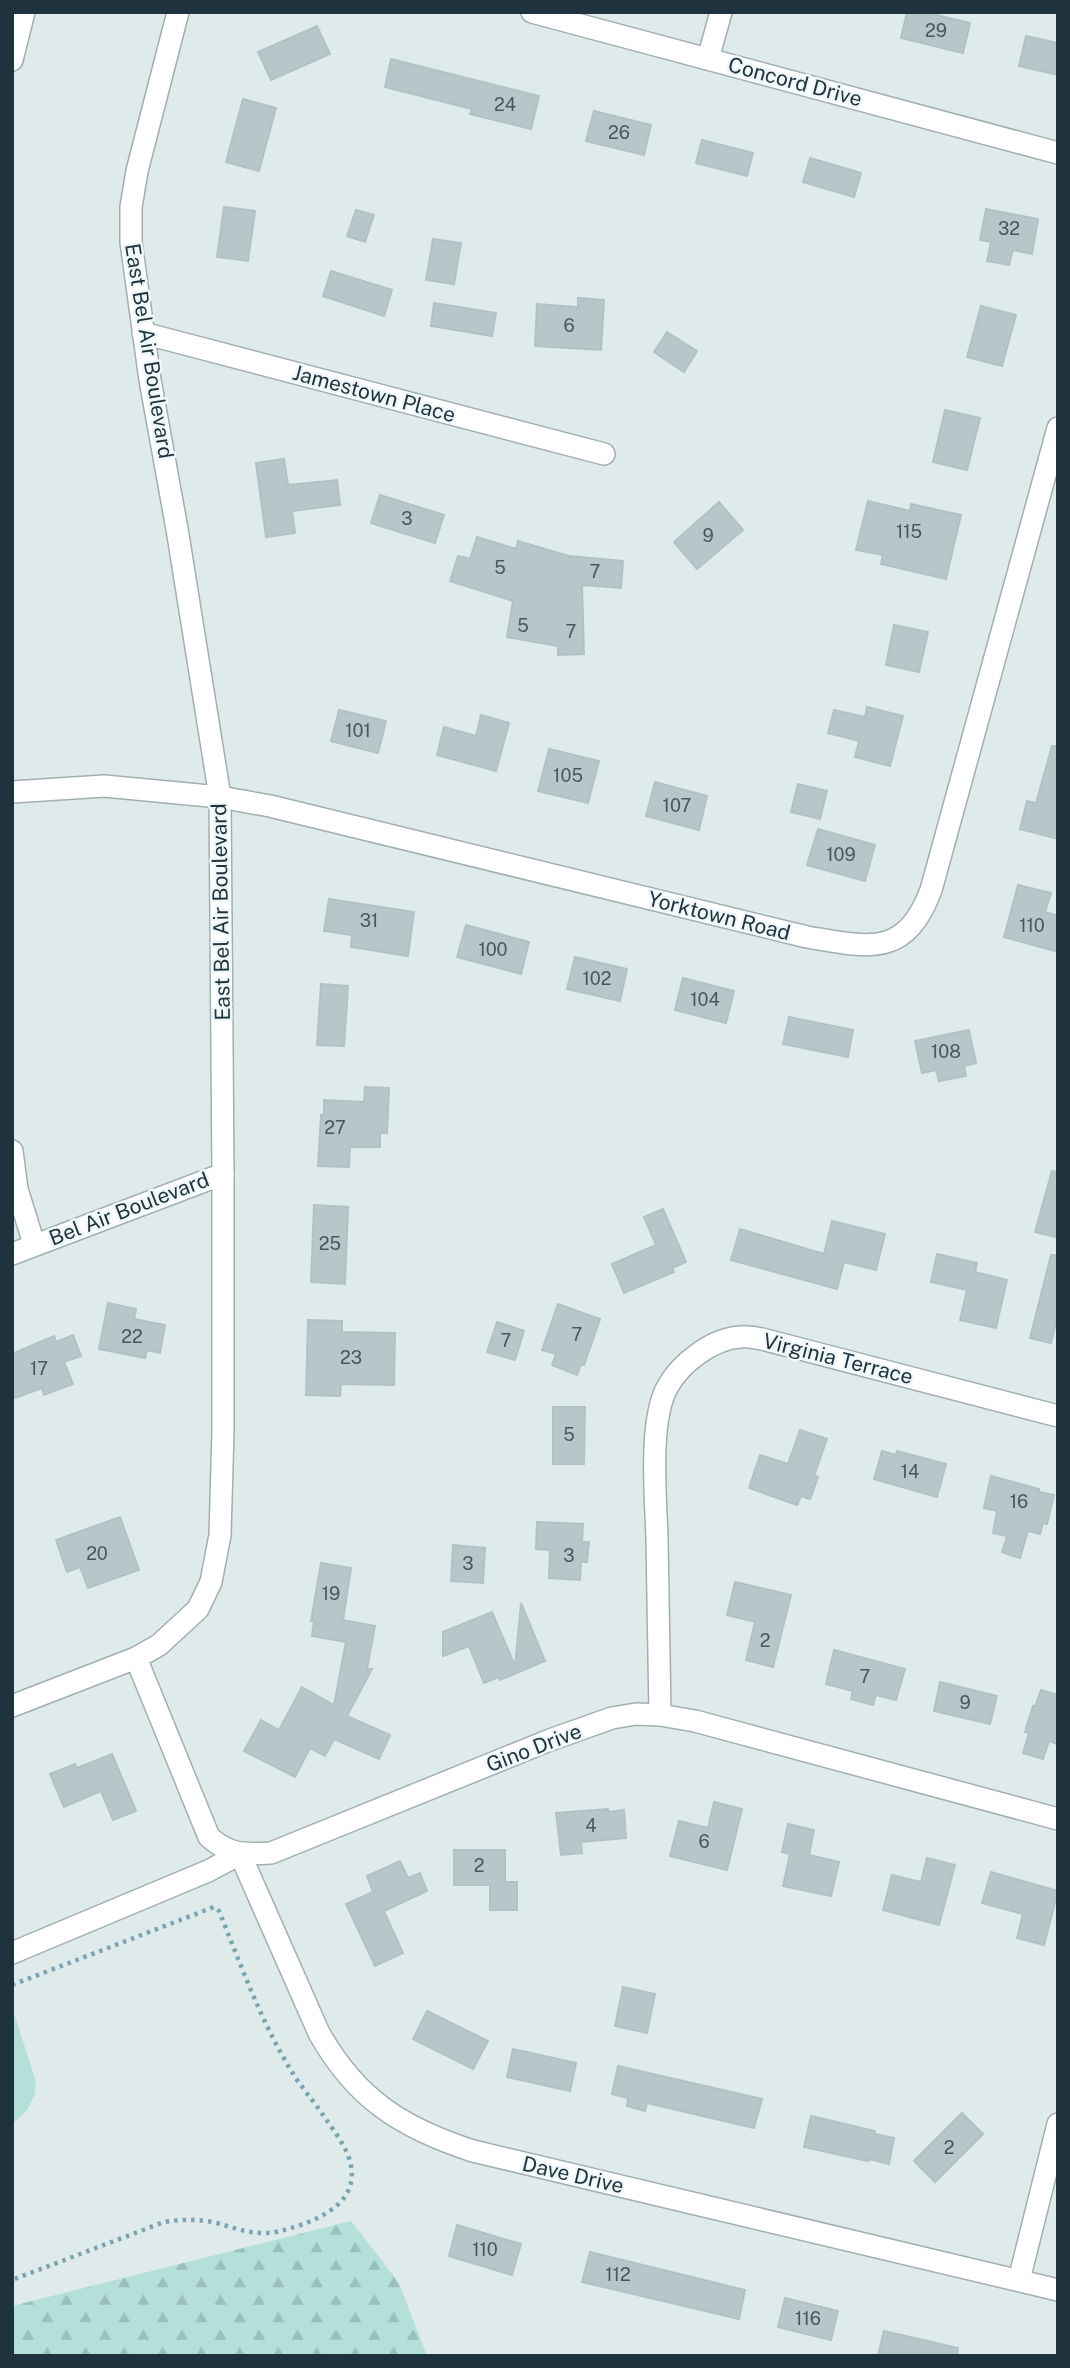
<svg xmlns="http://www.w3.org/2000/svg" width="1070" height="2368" viewBox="0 0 1070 2368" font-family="'Public Sans',sans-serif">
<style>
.forest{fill:url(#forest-firs)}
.garden{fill:#b5dfd9}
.building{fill:#b7c6c9;stroke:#b1c2c6;stroke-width:2}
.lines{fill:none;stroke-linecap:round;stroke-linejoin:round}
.minor-casing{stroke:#a1afb3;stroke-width:24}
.path{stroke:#7ca3b2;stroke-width:4.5;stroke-dasharray:3.5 5;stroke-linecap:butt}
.minor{stroke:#fff;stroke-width:21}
.labels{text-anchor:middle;stroke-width:5;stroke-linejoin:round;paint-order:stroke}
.number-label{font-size:18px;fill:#445860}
.street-label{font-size:21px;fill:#1e333d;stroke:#eff7f8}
</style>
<defs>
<pattern id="forest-firs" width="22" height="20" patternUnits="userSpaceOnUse" patternTransform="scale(1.75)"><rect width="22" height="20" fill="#b5dfd9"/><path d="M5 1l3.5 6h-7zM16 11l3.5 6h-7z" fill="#9bc0bb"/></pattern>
</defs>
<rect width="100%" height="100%" fill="#dfeaeb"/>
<path class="forest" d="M351,2221l48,62 28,73h-415v-50z"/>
<path class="garden" d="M12,2007l24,75 -2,14 -7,14 -15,14z"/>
<g class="building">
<path d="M907,12h17l46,11 -7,30 -62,-15z"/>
<path d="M317,26l13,28 -59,26 -13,-28z"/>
<path d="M1026,36l32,7v32l-39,-9z"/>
<path d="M391,59l148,37 -8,33 -61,-15 2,-5 -87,-22z"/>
<path d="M243,99l33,9 -17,63 -33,-9z"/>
<path d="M594,111l57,14 -7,30 -58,-14z"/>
<path d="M702,140l51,13 -6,23 -51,-13z"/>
<path d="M810,158l51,15 -7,24 -51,-15z"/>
<path d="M224,207l31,4 -7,50 -31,-4z"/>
<path d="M986,209l52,10 -6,35 -19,-4 -4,15 -22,-4 4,-19 -11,-2z"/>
<path d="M356,210l18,5 -9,27 -18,-6z"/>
<path d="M433,239l28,4 -7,41 -28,-4z"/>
<path d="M331,271l61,19 -8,26 -61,-20z"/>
<path d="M578,298l26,2 -3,50 -66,-4 2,-42 41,3z"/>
<path d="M434,303l62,10 -4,23 -61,-10z"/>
<path d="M981,306l35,9 -14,51 -35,-9z"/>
<path d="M667,332l30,19 -13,21 -30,-20z"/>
<path d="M945,410l35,8 -13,52 -34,-8z"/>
<path d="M284,459l4,26 49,-5 3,25 -48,6 3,22 -29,4 -10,-74z"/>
<path d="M380,495l64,20 -9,28 -64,-20z"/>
<path d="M868,501l42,10 1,-7 50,11 -15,64 -65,-15 2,-9 -27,-5z"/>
<path d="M719,502l24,28 -46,39 -23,-27z"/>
<path d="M477,537l39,12 2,-8 51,15 54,5 -2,27 -39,-3 2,69 -26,1v-9l-51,-9 6,-36 -63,-20 8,-25 12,3z"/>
<path d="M894,625l34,7 -9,40 -33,-7z"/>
<path d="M867,707l36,9 -13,50 -35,-9 4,-16 -31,-8 6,-23 31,7z"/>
<path d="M339,710l47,11 -8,32 -47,-12z"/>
<path d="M481,715l28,8 -13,48 -59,-16 7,-28 32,9z"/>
<path d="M1052,746h6v93l-38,-10 7,-28 9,2z"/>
<path d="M549,749l50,12 -11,42 -50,-12z"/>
<path d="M655,782l52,14 -8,34 -53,-14z"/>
<path d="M798,784l29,7 -7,28 -29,-7z"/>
<path d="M818,829l57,16 -10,36 -58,-16z"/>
<path d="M1018,885l33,8 -6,19 13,4v36l-54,-15z"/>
<path d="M329,899l85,13 -6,44 -57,-9 1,-12 -28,-4z"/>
<path d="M466,925l63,17 -8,32 -64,-17z"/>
<path d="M575,957l52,12 -7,32 -53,-12z"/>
<path d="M683,978l51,13 -8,32 -51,-13z"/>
<path d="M321,984l27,2 -4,60 -27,-1z"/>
<path d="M789,1017l64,13 -5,27 -65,-13z"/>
<path d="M969,1030l7,33 -12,3 2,10 -27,5 -3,-11 -14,3 -7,-32z"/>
<path d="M365,1087l24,1 -2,45h-7v14h-30l-1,20 -31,-1 3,-51h3v-15l40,2z"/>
<path d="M1052,1171l6,1v54l-3,11 -20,-5z"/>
<path d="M314,1205l34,2 -3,77 -34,-2z"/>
<path d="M663,1209l23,53 -14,6 2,4 -50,21 -12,-29 44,-19 -12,-28z"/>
<path d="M832,1221l53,13 -9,36 -32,-8 -7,27 -106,-29 9,-31 84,25z"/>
<path d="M937,1254l40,9 -2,9 32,8 -11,48 -36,-8 7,-30 -36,-8z"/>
<path d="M1051,1255h7v60l-7,28 -21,-5z"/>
<path d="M108,1303l28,6 -2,10 31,6 -5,28 -13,-3 -2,8 -46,-9z"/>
<path d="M558,1304l42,15 -16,46 -3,-1 -4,11 -25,-10 4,-11 -14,-4z"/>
<path d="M308,1320l34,1v11l53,1 -1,52 -53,-1 -1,12 -34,-1z"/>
<path d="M497,1322l27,9 -9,29 -28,-8z"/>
<path d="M73,1335l8,21 -17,6 9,22 -29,11 -2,-7 -30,11v-45l42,-18 2,6z"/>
<path d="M553,1407h32l-1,57h-31z"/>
<path d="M800,1430l27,9 -13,37 4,1 -8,22 -9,-3 -4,9 -48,-17 11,-33 28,9z"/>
<path d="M882,1451l14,4 1,-4 49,13 -9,33 -63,-18z"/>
<path d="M991,1476l48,13v3l15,3 -7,29 -4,-1 -3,11 -12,-3 -8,27 -18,-6 5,-16 -14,-3 4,-22 -13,-3z"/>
<path d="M120,1517l19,53 -51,18 -8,-21 -13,5 -11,-32z"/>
<path d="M537,1522l46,2 -1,18h7l-2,20h-6l-1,18 -31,-2 1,-28 -14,-1z"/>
<path d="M453,1545l32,3 -2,35 -32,-2z"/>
<path d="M321,1563l30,5 -8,52 32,6 -8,43h5l-25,47 43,19 -11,24 -45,-20 -9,17 -15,-8 -15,29 -51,-26 17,-31 18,10 23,-43 32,18 12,-63 -34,-6 2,-15h-3z"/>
<path d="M735,1582l56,13 -18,72 -27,-7 9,-38 -28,-7z"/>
<path d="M521,1603l24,58 -45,19 -1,-3 -15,6 -15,-37 -26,10v-24l49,-20 23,54z"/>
<path d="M834,1650l71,19 -9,31 -20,-5 -3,10 -22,-6 2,-8 -27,-7z"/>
<path d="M940,1682l57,14 -7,28 -56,-13z"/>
<path d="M1041,1690l17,5v49l-9,-3 -6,18 -20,-6 6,-20 -4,-1 8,-26 2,1z"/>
<path d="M112,1754l24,57 -23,9 -12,-29 -37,16 -14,-33 25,-10 2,4z"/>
<path d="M714,1802l28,7 -15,61 -57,-14 9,-35 29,7z"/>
<path d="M608,1809l1,3 15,-2 2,28 -45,4 1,11 -21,2 -5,-42z"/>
<path d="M788,1824l26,6 -5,25 30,7 -8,34 -48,-10 7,-32 -8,-2z"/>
<path d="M454,1850h51v32h12v28h-27v-25h-36z"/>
<path d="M927,1858l28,7 -16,60 -56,-15 9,-35 29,7z"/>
<path d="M400,1861l8,17 12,-5 7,18 -43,20 19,42 -28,13 -29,-62 27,-12 -6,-16z"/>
<path d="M991,1872l67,19 -14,54 -27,-7 6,-24 -41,-11z"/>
<path d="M623,1987l32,7 -8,39 -32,-7z"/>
<path d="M427,2011l61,30 -15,28 -60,-30z"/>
<path d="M513,2049l63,14 -6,28 -63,-14z"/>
<path d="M618,2066l144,33 -8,29 -107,-25 -2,8 -18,-5 1,-8 -16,-4z"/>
<path d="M962,2113l21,21 -48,48 -21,-21z"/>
<path d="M811,2116l64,15v3l19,4 -5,26 -20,-5 -1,2 -64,-14z"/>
<path d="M457,2225l64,19 -9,31 -63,-19z"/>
<path d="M590,2252l155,38 -6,29 -157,-37z"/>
<path d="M785,2298l53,13 -7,29 -53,-13z"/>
<path d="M884,2331l74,17 -1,8h-79z"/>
</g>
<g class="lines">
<g class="minor-casing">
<g id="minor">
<path d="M532,12l526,141"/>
<path d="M708,59l13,-47"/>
<path d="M12,60l12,-48"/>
<path d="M143,333l461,121"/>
<path d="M12,792l92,-6 116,11 50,9 537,131c61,10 98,22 124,-47l127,-462"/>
<path d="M12,1151l5,38 17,55"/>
<path d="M12,1254l211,-80"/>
<path d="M136,1658l73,179c22,19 35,17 62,16l279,-113 62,-22 24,-4 24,1 35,6 363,98"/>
<path d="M12,1706l124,-48 23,-13 39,-36 13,-27 9,-47 3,-104v-257l-3,-377 -43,-268 -27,-149 -19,-138v-35l6,-36 41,-159"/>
<path d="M660,1715c-1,-59 -2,-117 -3,-176 -1,-39 -9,-119 11,-153 13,-23 45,-48 73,-49 6,-1 14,1 21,2l296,77"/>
<path d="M12,1953l196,-82 32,-17 79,179c37,66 83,95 154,118l585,139"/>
<path d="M1019,2280l39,-156"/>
</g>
</g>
<path class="path" d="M12,1985l202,-78 5,4c22,54 42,111 73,161 9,15 21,28 31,43 13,19 33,42 28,67 -5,29 -46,43 -71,49 -22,6 -42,-2 -63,-8 -17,-4 -35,-4 -53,-1l-152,58"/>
<use href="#minor" class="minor"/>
</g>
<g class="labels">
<g class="number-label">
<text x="936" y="37">29</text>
<text x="505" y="111">24</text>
<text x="619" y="139">26</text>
<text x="1009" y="235">32</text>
<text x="569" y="332">6</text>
<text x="407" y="525">3</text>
<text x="909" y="538">115</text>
<text x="708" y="542">9</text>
<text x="500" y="574">5</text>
<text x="595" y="578">7</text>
<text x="523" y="632">5</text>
<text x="571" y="638">7</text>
<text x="358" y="737">101</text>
<text x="568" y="782">105</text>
<text x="677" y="812">107</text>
<text x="841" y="861">109</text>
<text x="369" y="927">31</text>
<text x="1032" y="932">110</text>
<text x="493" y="956">100</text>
<text x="597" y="985">102</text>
<text x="705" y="1006">104</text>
<text x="946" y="1058">108</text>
<text x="335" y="1134">27</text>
<text x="330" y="1250">25</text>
<text x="577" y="1341">7</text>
<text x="132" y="1343">22</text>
<text x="506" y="1347">7</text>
<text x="351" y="1364">23</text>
<text x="39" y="1375">17</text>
<text x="569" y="1441">5</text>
<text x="910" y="1478">14</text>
<text x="1019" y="1508">16</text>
<text x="97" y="1560">20</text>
<text x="569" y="1562">3</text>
<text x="468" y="1570">3</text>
<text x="331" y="1600">19</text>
<text x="765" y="1647">2</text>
<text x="865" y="1683">7</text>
<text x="965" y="1709">9</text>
<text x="591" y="1832">4</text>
<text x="704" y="1848">6</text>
<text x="479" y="1872">2</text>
<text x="949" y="2154">2</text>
<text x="485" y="2256">110</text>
<text x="618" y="2281">112</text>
<text x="808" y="2325">116</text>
</g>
<g class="street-label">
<text transform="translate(795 82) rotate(15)" y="7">Concord Drive</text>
<text transform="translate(149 351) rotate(81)" y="7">East Bel Air Boulevard</text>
<text transform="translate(374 394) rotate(15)" y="7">Jamestown Place</text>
<text transform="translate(221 912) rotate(-91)" y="7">East Bel Air Boulevard</text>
<text transform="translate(719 916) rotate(14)" y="7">Yorktown Road</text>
<text transform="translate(129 1209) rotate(-21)" y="7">Bel Air Boulevard</text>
<text transform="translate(838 1359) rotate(14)" y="7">Virginia Terrace</text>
<text transform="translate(534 1748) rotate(-21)" y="7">Gino Drive</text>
<text transform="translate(573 2175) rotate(13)" y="7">Dave Drive</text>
</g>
</g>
<rect width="1070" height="2368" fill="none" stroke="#1e333d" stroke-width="28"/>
</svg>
